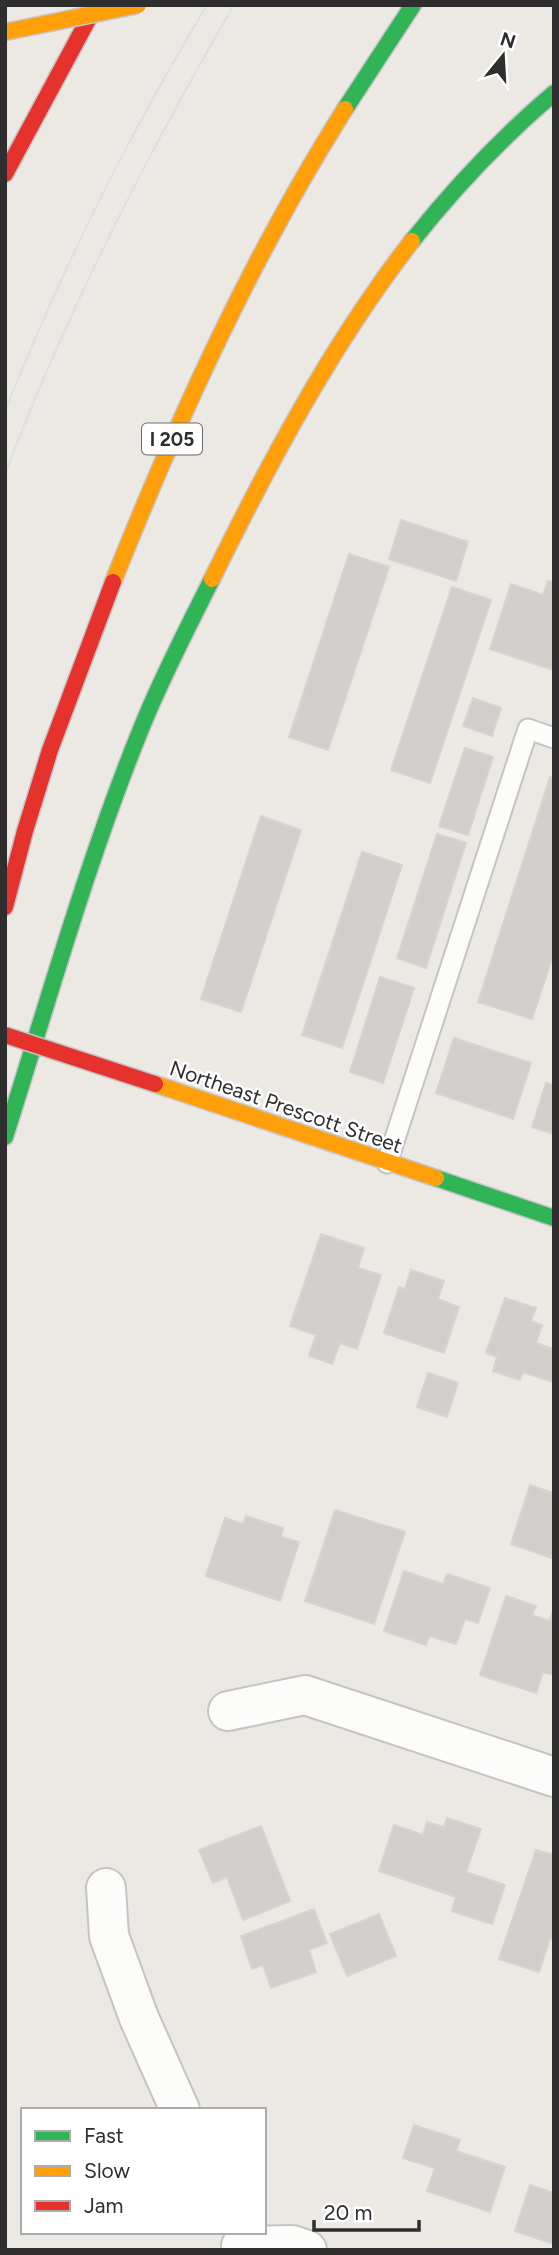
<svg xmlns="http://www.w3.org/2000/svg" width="559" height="2255" viewBox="0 0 559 2255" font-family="Figtree,sans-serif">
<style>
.building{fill:#d1cecb;stroke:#d7d4d0;stroke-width:2}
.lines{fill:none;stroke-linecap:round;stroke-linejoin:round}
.lane-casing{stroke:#c5c4c5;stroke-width:23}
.street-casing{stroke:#c5c4c5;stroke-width:42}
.fast-casing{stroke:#c5c4c5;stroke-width:19}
.slow-casing{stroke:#c5c4c5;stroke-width:19}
.jam-casing{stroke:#c5c4c5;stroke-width:19}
.lane{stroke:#fcfcfb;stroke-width:19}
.street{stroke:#fcfcfb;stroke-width:38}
.fast{stroke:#30b455;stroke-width:16}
.slow{stroke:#ff9f0a;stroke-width:16}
.jam{stroke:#e5322d;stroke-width:16}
.tram{stroke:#dfdfe1;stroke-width:2}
.slow-bridge-casing{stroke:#c5c4c5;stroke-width:19;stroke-linecap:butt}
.jam-bridge-casing{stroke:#c5c4c5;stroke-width:19;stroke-linecap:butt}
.slow-bridge{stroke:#ff9f0a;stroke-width:16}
.jam-bridge{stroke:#e5322d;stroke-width:16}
.labels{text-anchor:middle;stroke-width:5;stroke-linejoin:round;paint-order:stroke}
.shield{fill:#fff;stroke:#6d6d6d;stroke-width:2}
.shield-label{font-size:19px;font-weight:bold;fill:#2e2e2e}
.street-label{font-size:21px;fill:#2e2e2e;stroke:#fff}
</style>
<rect width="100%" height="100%" fill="#ece8e4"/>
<g class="building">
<path d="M401,520l67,22 -12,39 -67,-22z"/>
<path d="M349,554l40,13 -61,183 -39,-13z"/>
<path d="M548,581l6,2v87l-64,-21 21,-65 32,11z"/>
<path d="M452,587l39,13 -61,183 -39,-13z"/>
<path d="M473,698l28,10 -9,28 -29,-10z"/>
<path d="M465,748l28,9 -25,78 -29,-9z"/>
<path d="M550,777l4,2v173l-22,67 -54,-17z"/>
<path d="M261,816l40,14 -60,182 -40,-13z"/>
<path d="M437,834l29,9 -40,125 -29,-10z"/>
<path d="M362,852l40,13 -60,183 -40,-13z"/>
<path d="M380,977l34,11 -31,95 -33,-11z"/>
<path d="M454,1038l77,25 -18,56 -77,-26z"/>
<path d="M546,1083l8,2v49l-22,-7z"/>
<path d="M321,1234l43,14 -6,20 23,7 -24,74 -17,-6 -8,21 -23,-8 7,-21 -26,-9z"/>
<path d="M411,1270l33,11 -6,18 21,8 -15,46 -60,-20 15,-46 6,2z"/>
<path d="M505,1298l31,10 -5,13 11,4 -6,18 18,6 -1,33 -30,-10 -3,8 -27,-9 4,-14 -11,-4z"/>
<path d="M428,1373l30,10 -11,34 -30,-10z"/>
<path d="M530,1485l24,8v56l-3,9 -40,-14z"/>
<path d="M335,1510l70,22 -31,92 -69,-23z"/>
<path d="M246,1516l37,12 -2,9 18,5 -19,59 -74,-25 19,-58 18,6z"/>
<path d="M404,1571l39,13 4,-10 43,14 -12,35 -13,-4 -9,25 -27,-8 -3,9 -42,-14z"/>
<path d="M506,1596l30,10 -4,9 17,6 5,-13v67l-11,-3 -7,21 -56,-18z"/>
<path d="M447,1818l34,11 -15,43 39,13 -13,39 -40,-13 4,-14 -77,-26 15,-46 29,10 4,-13 17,5z"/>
<path d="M261,1826l29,75 -47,19 -16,-43 -14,6 -14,-33z"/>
<path d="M536,1850l18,5v85l-4,-1 -11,33 -40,-13z"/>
<path d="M314,1909l13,34 -18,7 7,22 -45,16 -8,-23 -11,4 -11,-33z"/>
<path d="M379,1914l17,42 -49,20 -17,-42z"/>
<path d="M414,2125l46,15 -4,11 49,16 -15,45 -63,-21 8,-23 -32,-10z"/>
<path d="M530,2185l24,8v51l-39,-13z"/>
</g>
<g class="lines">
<g class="lane-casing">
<path id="lane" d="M387,1163l141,-434 26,9"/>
</g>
<g class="street-casing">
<g id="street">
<path d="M228,1711l77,-16 249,82"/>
<path d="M106,1888l3,48 30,82 41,92"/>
<path d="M241,2246l51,-1 15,5"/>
</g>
</g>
<g class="fast-casing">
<g id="fast">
<path d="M345,109l68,-104"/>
<path d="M412,241c43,-54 89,-103 142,-148"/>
<path d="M5,1137c44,-138 83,-279 138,-413 20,-49 45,-97 69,-145"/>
<path d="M436,1178l118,40"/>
</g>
</g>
<g class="slow-casing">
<g id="slow">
<path d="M212,579c57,-116 120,-235 200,-338"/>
<path d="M113,582c65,-163 138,-324 232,-473"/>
<path d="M155,1084l281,94"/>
</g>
</g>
<g class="jam-casing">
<g id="jam">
<path d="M5,174l91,-169"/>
<path d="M5,907l20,-76 25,-81 63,-168"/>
</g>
</g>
<use href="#lane" class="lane"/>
<use href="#street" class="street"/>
<use href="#fast" class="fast"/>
<use href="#slow" class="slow"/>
<use href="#jam" class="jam"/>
<g class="tram">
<path d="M5,411c56,-140 124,-277 202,-406"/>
<path d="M5,474c62,-163 141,-318 229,-469"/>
</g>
<g class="slow-bridge-casing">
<path id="slow-bridge" d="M5,32l133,-27"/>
</g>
<g class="jam-bridge-casing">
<path id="jam-bridge" d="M5,1035l150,49"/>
</g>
<use href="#slow-bridge" class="slow-bridge"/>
<use href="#jam-bridge" class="jam-bridge"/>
</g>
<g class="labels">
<rect class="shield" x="142" y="423.5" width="60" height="31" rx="5"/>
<g class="shield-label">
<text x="172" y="446">I 205</text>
</g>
<g class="street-label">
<text transform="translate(286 1107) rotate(19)" y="7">Northeast Prescott Street</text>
</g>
</g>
<rect width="559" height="2255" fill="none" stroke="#2e2e2e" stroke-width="14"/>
<rect x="21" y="2108" width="245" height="126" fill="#ffffff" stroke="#ababab" stroke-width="2"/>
<rect x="35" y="2131" width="35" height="10" fill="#30b455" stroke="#ababab" stroke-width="2"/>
<text x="84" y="2143" font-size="21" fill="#2e2e2e">Fast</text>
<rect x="35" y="2166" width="35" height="10" fill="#ff9f0a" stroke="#ababab" stroke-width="2"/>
<text x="84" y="2178" font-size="21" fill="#2e2e2e">Slow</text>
<rect x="35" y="2201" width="35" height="10" fill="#e5322d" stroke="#ababab" stroke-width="2"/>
<text x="84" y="2213" font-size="21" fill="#2e2e2e">Jam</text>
<g transform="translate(503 56) rotate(18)" stroke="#ffffff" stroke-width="5" paint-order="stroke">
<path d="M0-5L12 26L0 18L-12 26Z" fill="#2e2e2e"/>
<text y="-10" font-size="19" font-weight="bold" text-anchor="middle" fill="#2e2e2e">N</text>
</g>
<path d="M314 2220v10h105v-10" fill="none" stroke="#2e2e2e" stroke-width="3.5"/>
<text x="324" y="2220" font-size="21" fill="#2e2e2e" stroke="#ffffff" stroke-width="5" paint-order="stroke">20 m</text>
</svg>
